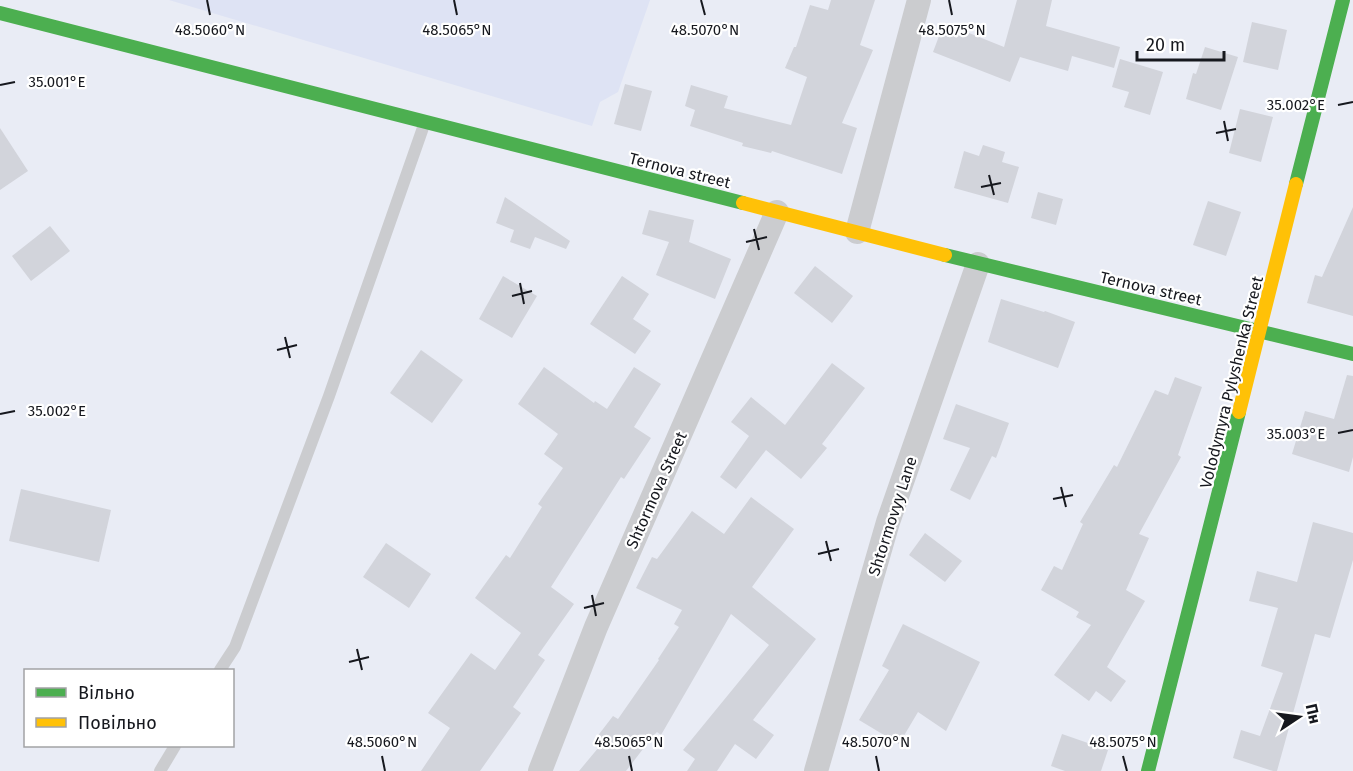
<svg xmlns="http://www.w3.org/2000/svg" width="1353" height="771" viewBox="0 0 1353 771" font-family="'Fira Sans',sans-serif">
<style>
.built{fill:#dee3f4}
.building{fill:#d2d4db}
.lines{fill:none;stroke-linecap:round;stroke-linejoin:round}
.lane{stroke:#cbcccf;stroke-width:12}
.street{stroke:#cbcccf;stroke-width:24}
.fast{stroke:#4caf50;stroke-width:14}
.slow{stroke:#ffc107;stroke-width:14}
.ticks{fill:none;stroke:#16181e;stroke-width:2}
.labels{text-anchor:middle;stroke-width:4.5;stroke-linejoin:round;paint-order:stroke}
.street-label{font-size:16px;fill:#16181e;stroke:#fff}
.ticks-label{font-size:15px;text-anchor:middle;fill:#16181e;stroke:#fff;stroke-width:4.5;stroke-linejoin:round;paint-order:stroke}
</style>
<rect width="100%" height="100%" fill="#e9ecf5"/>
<path class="built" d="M169,0h481l-32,92 -18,10 -8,24z"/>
<g class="building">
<path d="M831,0h44l-15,45 13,5 -31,73 15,5 -15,46 -70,-23 -1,2 -29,-7 1,-3 -53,-17 5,-16 -10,-4 6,-21 37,11 -4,12 67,17 16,-48 -22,-9 9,-21h2l14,-42 18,5z"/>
<path d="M1017,0h35l-6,26 74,21 -6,21 -42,-12 -4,15 -48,-14 -10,25 -77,-30 11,-29 60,24z"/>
<path d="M1252,22l35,8 -9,40 -35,-8z"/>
<path d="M1205,47l33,10 -17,53 -35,-11 7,-26 3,1z"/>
<path d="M1120,59l43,13 -13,43 -26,-8 5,-15 -17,-5z"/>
<path d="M625,84l27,7 -11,40 -27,-7z"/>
<path d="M1240,109l33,8 -12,45 -32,-9z"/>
<path d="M0,128l28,43 -28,19z"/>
<path d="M983,145l22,7 -3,10 17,5 -11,36 -54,-15 10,-37 15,5z"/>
<path d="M1038,192l25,7 -7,26 -25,-7z"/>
<path d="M505,197l65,44 -4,8 -31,-12 -5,12 -20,-7 4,-12 -18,-7z"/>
<path d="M1208,201l33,11 -15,44 -33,-11z"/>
<path d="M1353,207v109l-46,-13 8,-28 7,2z"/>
<path d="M649,210l45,10 -5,22 42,17 -16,40 -59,-24 13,-33 -27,-8z"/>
<path d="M50,226l20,25 -39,30 -19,-25z"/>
<path d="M815,266l38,30 -21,27 -38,-30z"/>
<path d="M503,276l34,20 -25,42 -33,-19z"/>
<path d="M622,276l27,18 -16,25 18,12 -16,23 -45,-30z"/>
<path d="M1001,299l43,13 1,-1 30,11 -17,46 -70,-26z"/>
<path d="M421,350l42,30 -31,43 -42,-30z"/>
<path d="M832,363l33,25 -43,56 5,4 -26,31 -35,-29 -30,39 -16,-12 29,-41 -18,-14 20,-25 34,28z"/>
<path d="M544,367l50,36 1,-2 12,8 27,-42 27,17 -27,43 17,11 -27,41 -3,-2 -70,110 23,17 -36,51 7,5 -32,47 8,6 -41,58h-59l29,-43 -22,-15 43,-60 24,17 26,-37 -46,-35 31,-43 4,3 32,-51 -4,-3 25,-36 -19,-14 14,-20 -40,-30z"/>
<path d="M1347,375l6,1v81l-4,15 -57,-18 13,-43 29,8z"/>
<path d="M1175,377l27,10 -24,68 3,2 -42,77 10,4 -23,52 19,11 -38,66 19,14 -15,21 -15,-11 -7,10 -35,-26 37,-50 -15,-8 3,-5 -38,-22 13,-24 8,4 21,-46 -3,-2 34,-57 3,2 38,-77 13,5z"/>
<path d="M956,404l53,19 -13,35 -4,-2 -22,44 -20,-10 20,-42 -27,-9z"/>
<path d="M21,489l90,21 -12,52 -90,-21z"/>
<path d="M751,497l43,32 -42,58 64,52 -63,81 21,15 -18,24 -21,-15 -18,27h-30l8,-12 -12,-9 86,-105 -38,-31 -70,121 -4,-3 -4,4 -27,35h-47l20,-24 -6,-5 20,-26 5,3 41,-59 -1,-1 21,-32 -5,-3 8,-14 -46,-22 16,-31 5,2 35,-48 32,23z"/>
<path d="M1313,522l40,11v27l-23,78 -15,-4 -38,137h-4l-40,-13 8,-28 19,6 23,-63 -22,-7 17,-58 -29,-7 8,-30 40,11z"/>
<path d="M925,533l37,28 -17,21 -36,-27z"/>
<path d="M386,543l45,31 -22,34 -46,-31z"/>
<path d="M903,624l77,38 -34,69 -28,-19 -19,32 -40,-24 30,-50 -7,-4z"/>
<path d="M1062,734l46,16 -7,21h-36l-14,-5z"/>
</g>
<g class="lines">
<g class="lane">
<path d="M220,670l15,-23 94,-251 96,-274"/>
<path d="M160,771l15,-25"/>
</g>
<g class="street">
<path d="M857,232l62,-232"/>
<path d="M540,771l56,-144 181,-415"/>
<path d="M816,771l72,-249 90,-258"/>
</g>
<g class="fast">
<path d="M0,13l743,190"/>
<path d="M1296,184l47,-184"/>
<path d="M945,255l408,99"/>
<path d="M1148,771l91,-359"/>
</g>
<g class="slow">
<path d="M743,203l202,52"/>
<path d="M1239,412l57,-228"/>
</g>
</g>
<path class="ticks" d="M207,0l3,15M454,0l3,15M701,0l4,15M949,0l3,15M0,85l15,-3M1338,105l15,-3M1224,121l4,20M1216,133l20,-4M989,175l5,20M981,187l20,-4M754,229l5,21M746,242l21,-5M520,283l4,21M512,296l20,-5M285,337l5,21M277,350l20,-5M0,414l15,-3M1338,433l15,-3M1061,487l5,20M1053,499l20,-4M826,541l5,20M818,554l21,-5M592,595l4,21M584,608l20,-5M357,649l5,21M349,662l20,-5M382,756l3,15M629,756l3,15M876,756l3,15M1123,756l4,15"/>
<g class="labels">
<g class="street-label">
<text transform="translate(680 170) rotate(14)" y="6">Ternova street</text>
<text transform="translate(1151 288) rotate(13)" y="6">Ternova street</text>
<text transform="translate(1231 382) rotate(-76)" y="6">Volodymyra Pylyshenka Street</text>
<text transform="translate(656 490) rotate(-66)" y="6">Shtormova Street</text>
<text transform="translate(892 516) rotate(-72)" y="6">Shtormovyy Lane</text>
</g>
</g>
<g class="ticks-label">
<text x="210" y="35">48.5060°N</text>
<text x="457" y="35">48.5065°N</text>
<text x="705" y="35">48.5070°N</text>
<text x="952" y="35">48.5075°N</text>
<text x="57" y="87">35.001°E</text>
<text x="1296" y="110">35.002°E</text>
<text x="57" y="416">35.002°E</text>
<text x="1296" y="439">35.003°E</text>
<text x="382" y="747">48.5060°N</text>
<text x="629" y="747">48.5065°N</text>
<text x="876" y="747">48.5070°N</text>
<text x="1123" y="747">48.5075°N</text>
</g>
<rect x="24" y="669" width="210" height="78" fill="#ffffff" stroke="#a2a3a5" stroke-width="1.5"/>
<rect x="36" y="688" width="30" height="9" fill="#4caf50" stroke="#a2a3a5" stroke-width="1.5"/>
<text x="78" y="699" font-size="18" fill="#16181e">Вільно</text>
<rect x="36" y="718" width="30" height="9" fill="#ffc107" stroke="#a2a3a5" stroke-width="1.5"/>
<text x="78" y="729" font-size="18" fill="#16181e">Повільно</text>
<g transform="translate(1299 717) rotate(77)" stroke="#ffffff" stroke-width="4.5" paint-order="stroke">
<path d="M0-4.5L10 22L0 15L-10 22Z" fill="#16181e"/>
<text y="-9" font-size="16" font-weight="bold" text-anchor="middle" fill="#16181e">Пн</text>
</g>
<path d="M1137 51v9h87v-9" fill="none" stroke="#16181e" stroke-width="3"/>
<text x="1146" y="51" font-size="18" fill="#16181e" stroke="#ffffff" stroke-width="4.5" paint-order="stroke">20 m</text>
</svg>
